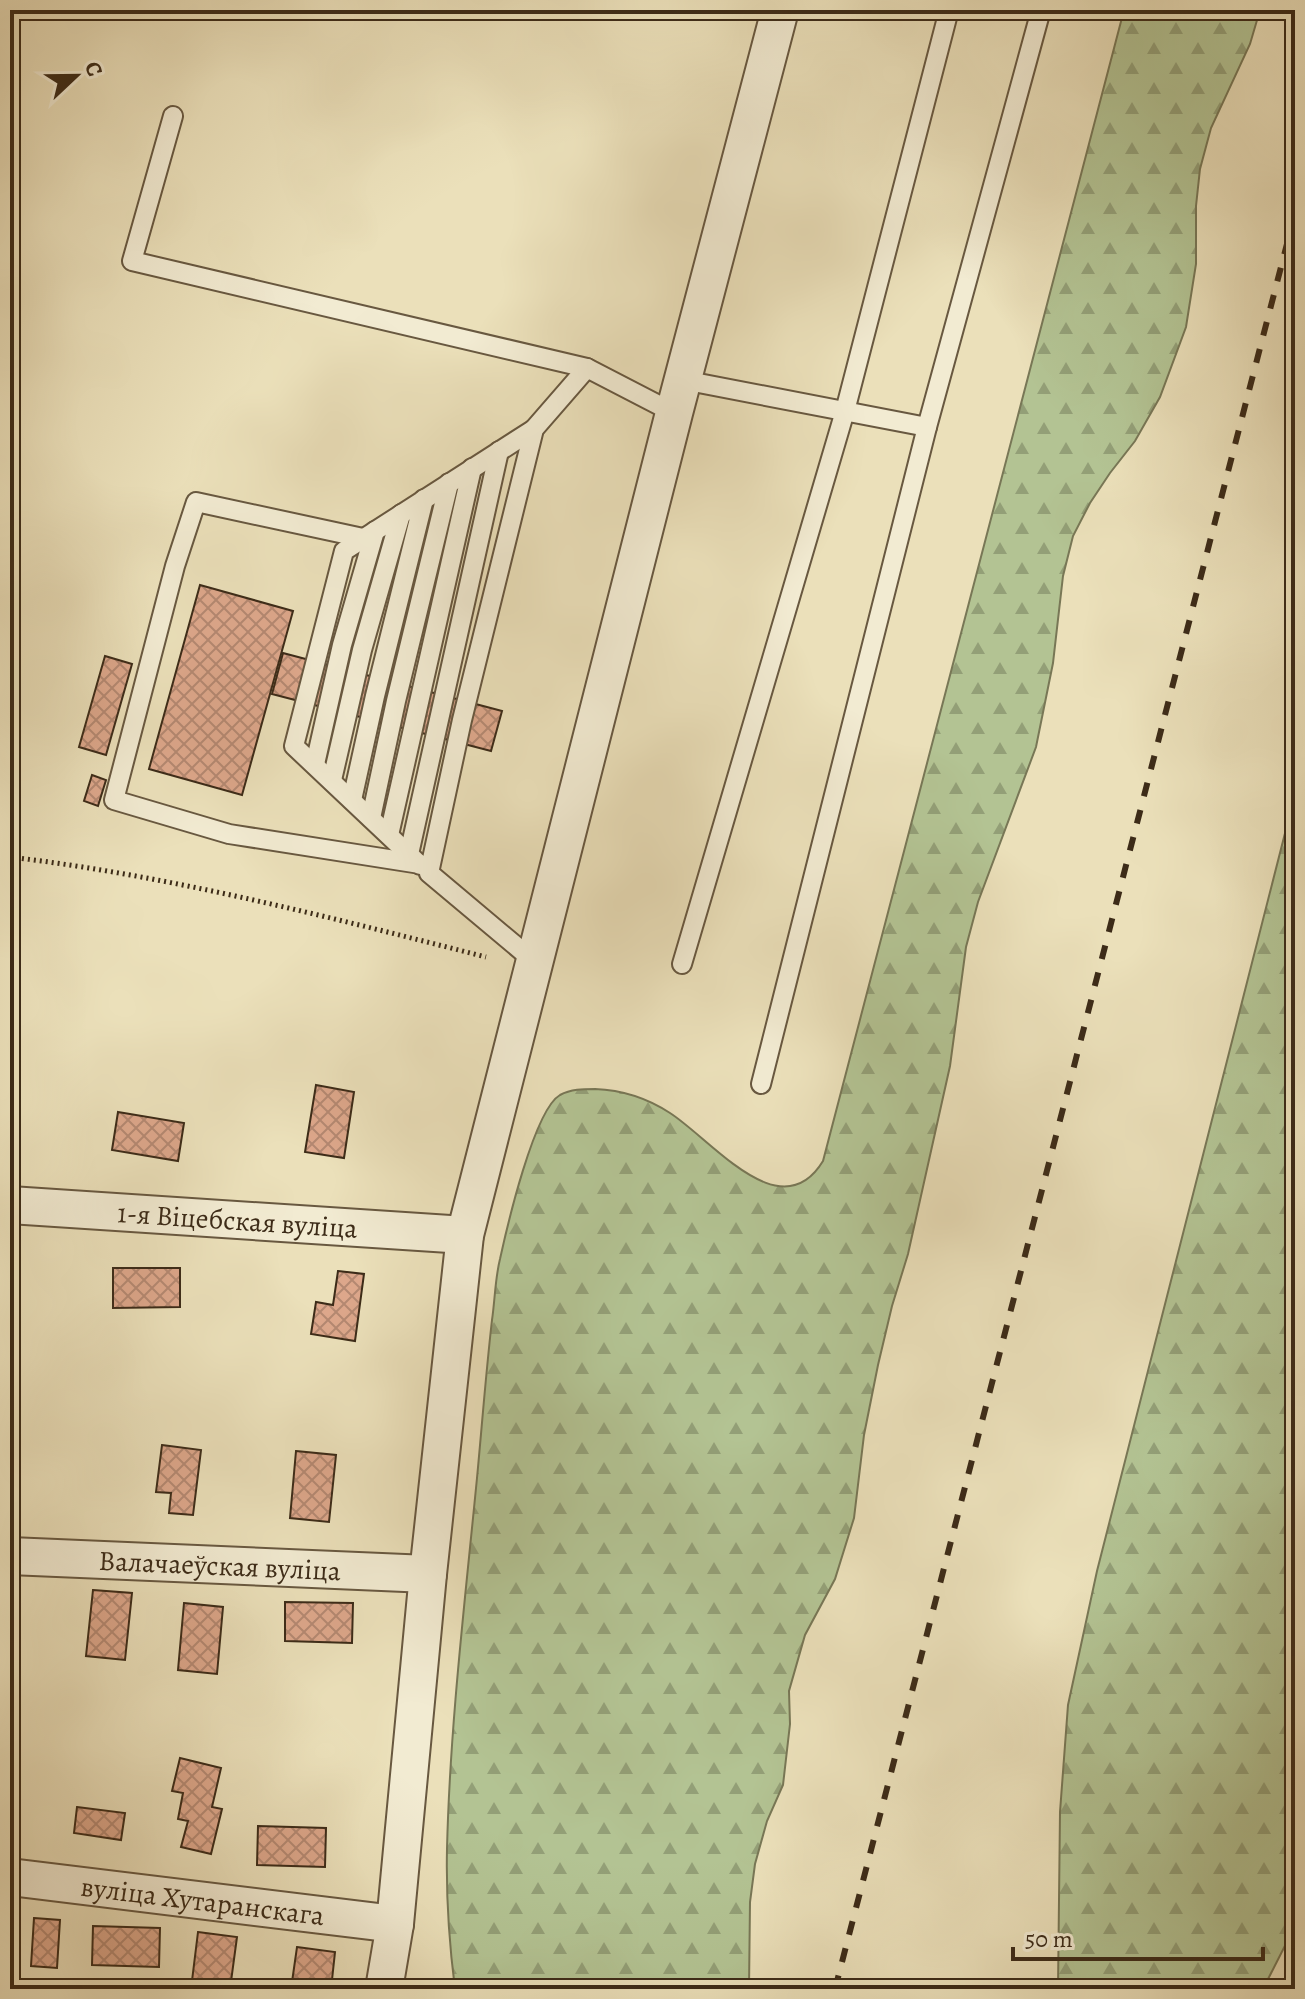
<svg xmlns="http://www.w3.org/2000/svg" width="1305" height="1999" viewBox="0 0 1305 1999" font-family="Alegreya,serif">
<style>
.forest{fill:url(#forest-firs);stroke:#787756;stroke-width:2}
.building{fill:url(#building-cross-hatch);stroke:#3c2b18;stroke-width:2}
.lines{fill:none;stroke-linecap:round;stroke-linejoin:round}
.service-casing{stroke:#685840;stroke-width:22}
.minor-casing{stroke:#685840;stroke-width:40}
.path{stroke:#3c2b18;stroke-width:5;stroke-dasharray:2 4;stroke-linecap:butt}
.service{stroke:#f2ebd2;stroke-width:18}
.minor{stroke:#f2ebd2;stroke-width:36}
.rail{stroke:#3c2b18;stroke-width:6;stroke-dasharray:14 14;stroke-linecap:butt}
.labels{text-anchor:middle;stroke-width:7;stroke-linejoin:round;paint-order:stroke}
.street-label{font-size:28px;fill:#3c2b18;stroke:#f2ebd2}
</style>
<defs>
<pattern id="forest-firs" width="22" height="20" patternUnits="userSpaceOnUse" patternTransform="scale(2)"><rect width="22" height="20" fill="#b3c393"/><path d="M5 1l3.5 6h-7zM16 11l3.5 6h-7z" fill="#939f77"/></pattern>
<pattern id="building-cross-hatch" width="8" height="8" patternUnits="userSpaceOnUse" patternTransform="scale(2)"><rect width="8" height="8" fill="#dda78b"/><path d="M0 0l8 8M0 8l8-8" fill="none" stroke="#b48871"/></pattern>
</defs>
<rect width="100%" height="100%" fill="#ebe0ba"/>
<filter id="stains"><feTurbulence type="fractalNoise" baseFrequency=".0025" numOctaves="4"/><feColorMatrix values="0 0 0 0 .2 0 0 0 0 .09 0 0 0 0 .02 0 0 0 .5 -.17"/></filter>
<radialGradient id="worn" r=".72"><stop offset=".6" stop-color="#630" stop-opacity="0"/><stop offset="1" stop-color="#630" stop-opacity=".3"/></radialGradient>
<g class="forest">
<path d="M1124,10h136l-10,34 -39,84 -11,41 -4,37v58l-10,63 -26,70 -25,44 -25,32 -20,30 -17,33 -10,40 -10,87 -17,84 -58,155 -12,45 -16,119 -42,188 -16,52 -14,59 -14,70 -10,83 -19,61 -30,56 -16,56 1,33 -7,61 -16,36 -12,43 -5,38 -1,87h-294c-6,-47 -9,-93 -8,-140 3,-124 18,-248 30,-371 5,-53 9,-106 15,-158 3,-20 3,-41 8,-61 7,-32 34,-149 60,-164 11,-6 23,-6 35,-6 27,1 52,9 75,24 42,27 111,117 153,48z"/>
<path d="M1295,794v1132l-32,63h-205l2,-177 8,-107 29,-134z"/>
</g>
<g class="building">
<path d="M200,585l93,26 -51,184 -93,-26z"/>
<path d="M283,653l219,58 -11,40 -219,-57z"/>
<path d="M105,656l27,8 -26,91 -27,-8z"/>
<path d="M92,775l14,5 -8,26 -14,-5z"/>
<path d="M316,1085l38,7 -10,66 -39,-6z"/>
<path d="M118,1112l66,11 -6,38 -66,-11z"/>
<path d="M113,1268h67v39l-67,1z"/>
<path d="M338,1271l26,3 -9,67 -44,-7 5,-32 17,3z"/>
<path d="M162,1445l39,5 -8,65 -24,-2 2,-20 -15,-1z"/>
<path d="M296,1451l40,4 -7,67 -39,-4z"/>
<path d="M93,1590l39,3 -7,67 -39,-4z"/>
<path d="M285,1602l68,1 -1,40 -67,-2z"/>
<path d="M184,1603l39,4 -6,67 -39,-4z"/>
<path d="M180,1758l41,10 -9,39 10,2 -11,45 -30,-7 7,-26 -10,-2 5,-26 -11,-2z"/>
<path d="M77,1807l48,6 -4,27 -47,-7z"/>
<path d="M258,1826l68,2 -1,39 -68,-2z"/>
<path d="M34,1918l26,2 -3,48 -26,-2z"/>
<path d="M93,1926l67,2 -1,39 -67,-2z"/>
<path d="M198,1932l39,5 -7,52h-39z"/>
<path d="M297,1947l38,5 -4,37h-40z"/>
</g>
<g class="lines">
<g class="service-casing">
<g id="service">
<path d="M173,116l-41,145 455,107 87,45"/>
<path d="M683,380l244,47"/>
<path d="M363,538l-167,-36 -21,64 -61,234 115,34 191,30"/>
<path d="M315,764l27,-119 33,-114"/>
<path d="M332,780l30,-130 39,-136"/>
<path d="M352,800l23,-104 49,-197"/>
<path d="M371,818l25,-117 53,-218"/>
<path d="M389,835l83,-367"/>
<path d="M409,854l90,-403"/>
<path d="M420,865l-126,-119 50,-195 190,-122"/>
<path d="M535,962l-106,-89 33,-153 72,-291 53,-61"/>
<path d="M682,964l163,-553 104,-401"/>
<path d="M761,1084l166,-657 114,-417"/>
</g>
</g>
<g class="minor-casing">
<g id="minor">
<path id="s1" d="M10,1205l455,30"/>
<path id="s2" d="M10,1556l418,18"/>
<path id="s3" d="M10,1877l385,47"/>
<path d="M384,1989l11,-65 33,-350 37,-339 209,-822 106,-403"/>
</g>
</g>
<path class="path" d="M10,857c161,19 319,60 476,100"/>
<use href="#service" class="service"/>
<use href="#minor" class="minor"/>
<path class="rail" d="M835,1989l460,-1776"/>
</g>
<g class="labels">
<g class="street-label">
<text dy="10" stroke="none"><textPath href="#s1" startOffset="228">1-я Віцебская вуліца</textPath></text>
<text dy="10" stroke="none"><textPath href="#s2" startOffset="210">Валачаеўская вуліца</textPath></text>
<text dy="10" stroke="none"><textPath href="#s3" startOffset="194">вуліца Хутаранскага</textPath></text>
</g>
</g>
<rect width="1305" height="1999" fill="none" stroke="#ebe0ba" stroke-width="40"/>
<rect x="12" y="12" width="1281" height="1975" fill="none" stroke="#3c2b18" stroke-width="4"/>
<rect x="20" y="20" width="1265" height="1959" fill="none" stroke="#3c2b18" stroke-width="2"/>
<g transform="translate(76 76) rotate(68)" stroke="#f2ebd2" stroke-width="6" paint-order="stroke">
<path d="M0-6L14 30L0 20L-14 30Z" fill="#3c2b18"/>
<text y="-12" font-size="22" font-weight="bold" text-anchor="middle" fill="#3c2b18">С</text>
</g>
<path d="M1013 1947v12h250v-12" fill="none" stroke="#3c2b18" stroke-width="4"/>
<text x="1025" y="1947" font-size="24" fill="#3c2b18" stroke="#f2ebd2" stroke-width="6" paint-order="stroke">50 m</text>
<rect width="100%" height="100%" filter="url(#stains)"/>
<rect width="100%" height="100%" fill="url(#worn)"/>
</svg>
